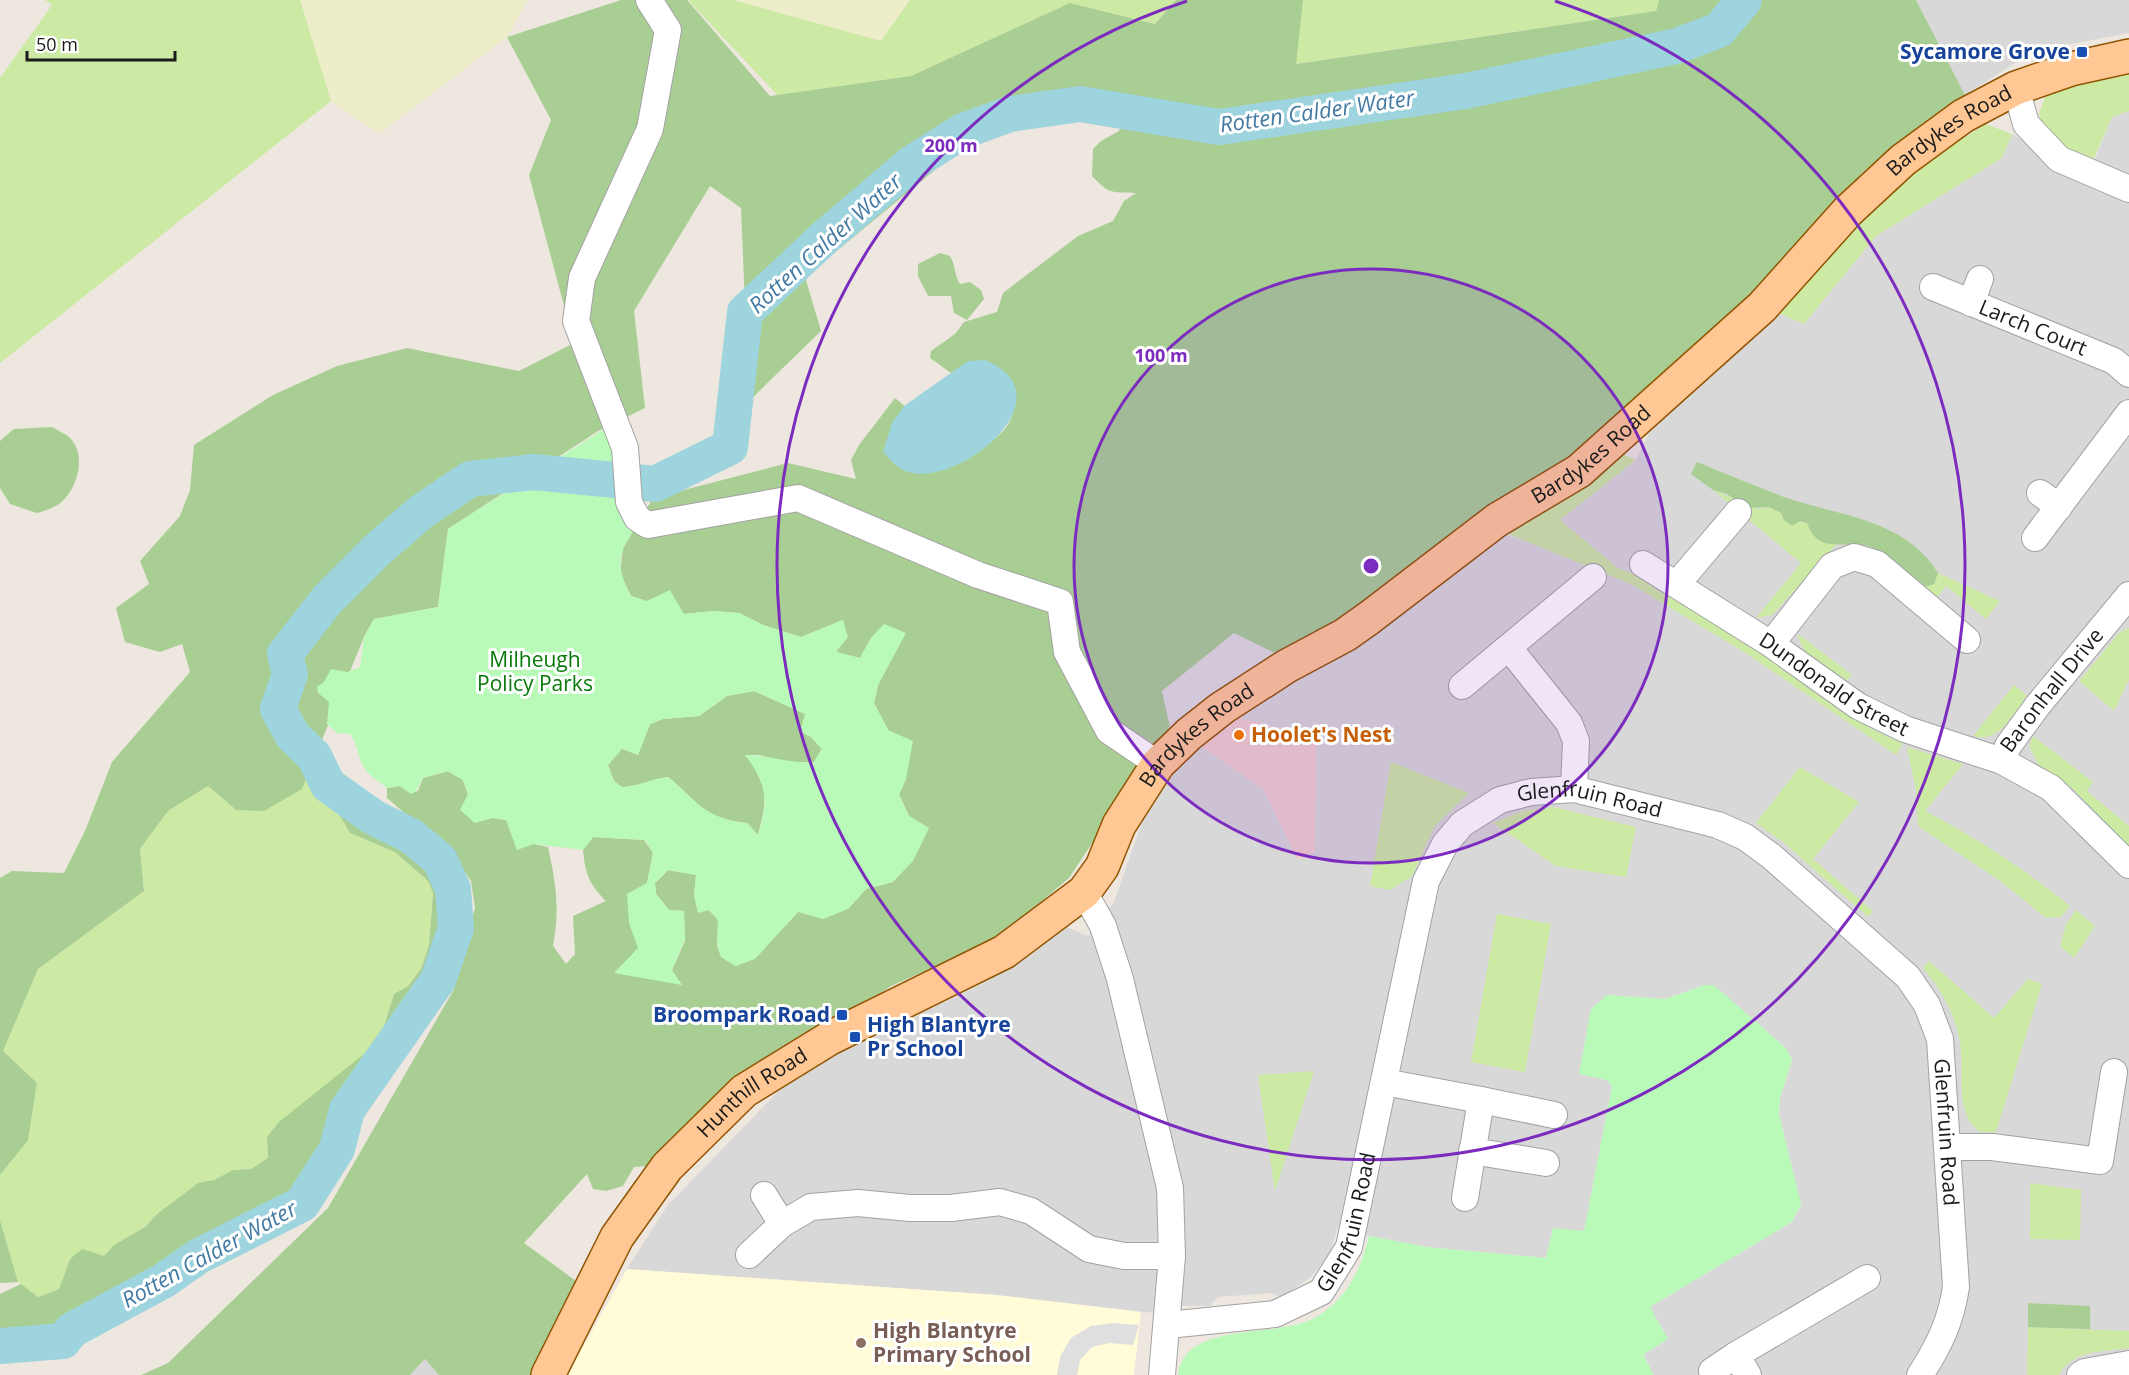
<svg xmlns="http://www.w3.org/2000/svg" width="2129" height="1375" viewBox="0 0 2129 1375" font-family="'Open Sans',sans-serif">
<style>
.residential{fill:#d9d8d8}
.commercial{fill:#efcecf}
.education{fill:#fffcd7}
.farmland{fill:#ededca}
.grass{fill:#cceaa3}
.forest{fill:#a9ce93}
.park{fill:#bafab9;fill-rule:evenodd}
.parking{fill:#dfdfdf}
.water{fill:#9ed4dd}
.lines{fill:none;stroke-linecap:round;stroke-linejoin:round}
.river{stroke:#9ed4dd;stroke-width:36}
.minor-casing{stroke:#a2a2a2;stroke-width:28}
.major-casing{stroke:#925500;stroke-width:36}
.minor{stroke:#fff;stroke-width:26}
.major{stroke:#fec794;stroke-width:33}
.ring{fill:none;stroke:#7b2cbf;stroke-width:3}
.transit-dot{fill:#1a4fb4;stroke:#fff;stroke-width:2}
.food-dot{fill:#e8710a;stroke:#fff;stroke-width:2}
.education-dot{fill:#8d6e63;stroke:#fff;stroke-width:2}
.labels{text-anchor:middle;stroke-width:6;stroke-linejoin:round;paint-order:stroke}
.transit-label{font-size:21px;font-weight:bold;fill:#164399;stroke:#fff;text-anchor:end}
.street-label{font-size:21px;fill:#1b1b1b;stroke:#fff}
.park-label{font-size:21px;fill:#087a08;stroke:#fff}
.food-label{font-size:21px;font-weight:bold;fill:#c56008;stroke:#fff;text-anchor:start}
.education-label{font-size:21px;font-weight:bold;fill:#785e54;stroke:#fff;text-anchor:start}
.water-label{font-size:22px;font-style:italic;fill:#437ba4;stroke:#fff}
.centre{fill:#7b2cbf;stroke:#fff;stroke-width:3}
.ring-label{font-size:18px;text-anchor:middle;font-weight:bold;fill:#7b2cbf;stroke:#fff;stroke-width:6;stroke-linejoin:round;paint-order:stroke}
</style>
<rect width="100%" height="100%" fill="#ede7e0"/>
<g class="residential">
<path d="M1916,0h213v33l-95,18 -69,44z"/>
<path d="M2129,111v1264h-475l-11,-20 6,-48 143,-85 9,-17 -22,-91 1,-16 12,-38 -5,-11 -82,-64 -40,14 -58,-4v85l5,6 -27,146 -39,26 -119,-11 -58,-11 -31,-9 -9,28 -18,22 -30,21 -9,-5 -54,4 -8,9 -55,-1 -1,8 -158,-18 -369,-26 40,-63 126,-130 189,-92 84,-57 22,9 26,-34 31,-88 31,-51 89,-74 124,-64 113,-92 34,12 2,-9 98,-76 16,-33 126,-114 26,11 72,-88 125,-78 11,-24 10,5 18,20 46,22 26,-64z"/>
<path d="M425,1359l14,16h-29z"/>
</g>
<path class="commercial" d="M1226,715l39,9 51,16 -1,112 -17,8 -35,-71 -67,-46z"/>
<path class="education" d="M627,1269l369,26 145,17 -7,63h-567z"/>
<g class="farmland">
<path d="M300,0h228l-21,37 -128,97 -48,-33z"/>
<path d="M733,0h177l-29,41z"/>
</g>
<g class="grass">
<path d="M45,0h255l31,101 -331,262v-285l52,-73z"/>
<path d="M688,0h45l148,41 29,-41h266l-21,24 -85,-21 -159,73 -134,19z"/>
<path d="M1303,0h356l-3,11 -361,53z"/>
<path d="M2129,71v40l-17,6 -20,46 -25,-10 -26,-30 -2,-10 7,-18z"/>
<path d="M1986,124l26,10 -10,24 -126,78 -72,88 -26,-11c35,-33 63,-73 98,-108 33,-33 71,-57 110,-81z"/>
<path d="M1623,454l13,6 -76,60 58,48 15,6 35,23 4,-5c36,24 72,47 107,72 40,29 78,62 124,79l-7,12 -152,-103 -113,-68 -128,-52z"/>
<path d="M1713,490l45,19 11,-2 12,6 3,7 23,3c6,16 13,20 30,21l-65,71 -16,3 45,-55z"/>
<path d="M1938,573l62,28 -14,18 -40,-33 -10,12 -12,-11 10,-3z"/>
<path d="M2129,628v51l-15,32 -35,-30 41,-49z"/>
<path d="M1798,634l54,41 -5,5c-19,-12 -46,-23 -49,-46z"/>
<path d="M2014,685l13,11c-14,18 -28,48 -54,40z"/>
<path d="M2033,736l60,46 -6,9 42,35v20l-56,-57 -35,-25 -9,-18z"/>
<path d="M1907,747l56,17 -38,47c52,27 99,58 145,95l-9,11 -15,1 -47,-38 -81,-54 -2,-35z"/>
<path d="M1391,762l78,31 -35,34 -22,49 -22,14 -20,-4z"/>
<path d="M1800,767l59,35 -46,57 60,52 -5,6 -85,-75 -27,-19z"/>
<path d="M309,770l14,21 16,7 -3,11 14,24 45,19 33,29 5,12 -4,52 -8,24 -13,17 -14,8 -15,48 -112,95 1,21 -17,11 -18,1 -19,10 -16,3 -41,31 -12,13 -31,18 -10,11 -34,3 -11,30 -21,8 -20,-15 -18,-62v-45l28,-36 9,-56 -34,-32 35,-82 106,-78 -4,-42 28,-38 40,-25 28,24 65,-21z"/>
<path d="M1553,807l83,20 -10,50 -70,-11 -63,-43 30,-12z"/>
<path d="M2076,910l19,16 -21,32 -14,-12 6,-21z"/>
<path d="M1497,914l54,10 -26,148 -54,-10z"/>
<path d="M1929,961l65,57 34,-39 14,5 -46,148h-16c-28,-20 -14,-65 -21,-95 -5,-25 -19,-50 -36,-69z"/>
<path d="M1314,1071l-39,120 -17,-116z"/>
<path d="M2030,1183l51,7 -1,50 -50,-1z"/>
<path d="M2028,1327l101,4v17c-26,4 -56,1 -70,27h-32z"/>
</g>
<g class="forest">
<path d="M621,0h66l83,96 141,-20 159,-73 85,21 21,-24h127l-7,64 360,-53 3,-11h257l49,95 -101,76 -110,125 -193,168 -163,120 -113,74 -123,33 8,35 -101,152 -72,61 -106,47 -51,37 -51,19 -21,26 -119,98 -15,1 -11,19 -17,5 -13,-2 -6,-15 -63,69 52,38 -44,94h-93l-14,-16 -15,16h-269l27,-12 160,-155 125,-217 22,-83 -4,-27 -18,-26 -66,-57v-10l13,-2 11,7 7,-2 5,-13 26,-7 14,9 5,15 25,23 13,2 28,24 14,3c8,37 12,61 5,99l13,18 9,-10 -2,-38 33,-15c-17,-17 -21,-28 -23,-51l10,-13 51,3 9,13 -6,30 -20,12 54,90 -9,-15 13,-29 -1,-30 -15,-1 -13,-16 -1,-11 13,-13 28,5 -2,20 4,17 11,-2 9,10 -1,25 4,12 15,9 45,-36 17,-18 50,-3 18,-20 27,-7 35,-54 -19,-12 -10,-22 7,-15 -18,-49 -14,-27 4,-18 27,-52 -34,5 -11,20 -24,-6 7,-32 -42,17 -38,-12 -24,-12 -26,-2 -29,3 -53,-18 -11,-22 3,-26 30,-50 135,-35 68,16 -5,-19 8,-15 36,-47 72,60c31,-21 48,-27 49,-68l-45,-29 -20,12 -21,-15 1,-7 24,-17 9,-12 33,-10 6,-19 75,-57 35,-15 11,-20 12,-8c-24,-1 -26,2 -44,-17l1,-27 8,-8 18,-10 7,-19 -100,-17 -221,182 16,54 -72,70 -8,-193 -31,-22 -76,125 11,97 -47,23 -150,98 -10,78 -64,12 -10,18 -62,152 -38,22 -28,-1 -28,-24 -40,25 -28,38 4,42 -106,78 -35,82 34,32 -9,57 -28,35v-297l12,-7 52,2 21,-42 27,-69 78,-90 -8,-28 -22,8 -35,-10 -9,-34 33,-24 -9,-23 40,-45 10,-26 4,-45 79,-50 64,-29 70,-18 112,23 55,-28 -45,-168 22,-55 -44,-83z"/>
<path d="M940,253l10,3c6,10 4,19 10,28l10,-2 11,8 3,9 -17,21 -13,-7 -3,-17h-23l-10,-20v-12z"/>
<path d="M52,427c5,3 12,6 17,10 19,17 8,54 -10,67 -6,4 -15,7 -22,9l-27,-9 -10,-16v-47l14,-12z"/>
<path d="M1697,462c30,12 60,25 90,36 54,18 119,22 151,75l-4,11 -10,3c-13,-11 -38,-35 -53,-40 -27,-9 -51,10 -64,-24l-7,-2 -8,5 -8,-6 -3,-7 -12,-6 -22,1 -20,-14 -14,-4 -22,-16z"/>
<path d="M754,691l51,23 6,23 11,12 -8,13h-33l-21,-7h-14c22,33 22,42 12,80l-11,-12c-45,-5 -47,-20 -79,-46 -16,2 -29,9 -46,11l-8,-7 -6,-16 14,-17 16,7 12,-31 13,-5 36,-3 28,-20z"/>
<path d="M340,793l33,24 38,19 29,24 13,29 3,39 -18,52 -91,130 -10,39 -35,55 -103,52 -36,25 -90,49 -8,12 -65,4v-52l21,-10 17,13 21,-8 11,-30 12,-10 22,7 10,-11 31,-18 12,-13 41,-31 16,-3 19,-10 18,-1 17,-11 -1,-21 12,-15 100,-80 15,-48 14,-8 13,-17 8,-24 4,-52 -5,-12 -33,-29 -45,-19 -14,-24z"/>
<path d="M0,1220l18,62 -18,1z"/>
<path d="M2028,1303l62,3v23l-62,-2z"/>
</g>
<g class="park">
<path d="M615,422l19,107c-17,28 -18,37 -3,67l16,5 23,-11 14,24 29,-3 26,2 24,12 38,12 42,-17 5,17 -12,15 24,6 11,-20 13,-14 22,9 -28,52 -4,18 14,27 25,11 -7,38 -7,16 10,21 20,12 -16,33 -20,21 -27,7 -18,20 -25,10 -25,-7 -43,47 -19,7 -15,-9 -4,-14 1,-23 -9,-10 -11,3 -4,-18 2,-20 -28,-5 -13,13 1,11 13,16 15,1 1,28 -13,31 10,15 -68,-12 24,-25 -9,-25 -2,-29 20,-11 6,-30 -8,-13 -52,-3 -10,13 -49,-6 -17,6 -11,-30 -13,-2 -18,5 -15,-13 8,-16 -5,-14 -16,-9 -24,7 -7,13 -5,3 -11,-8 -13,2c-7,-6 -17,-11 -22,-19 -7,-10 -7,-24 -15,-35l-13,-1 -10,-9 2,-22 -11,-9 -1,-6 7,-5 7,-13 16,3 13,-5 4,-30 10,-18 64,-12 10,-78zM754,691l51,23 -5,18 11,5 11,12 -8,13c-27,2 -45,-7 -69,-7 22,28 24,47 13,80l-11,-12c-44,-5 -47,-20 -79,-46 -16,2 -29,9 -46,10l-8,-6 -6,-16 14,-16 16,6 12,-31 13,-5 36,-3 28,-20z"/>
<path d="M1705,985h8l9,7 65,57 5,11 -12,38 -1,16 22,90 -9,18 -142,85 18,32 -25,16 11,20h-476c7,-56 103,-35 140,-59 30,-19 43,-47 51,-80l58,11 119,11 7,-30 31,3 28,-145 -5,-6 -28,-6 12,-65 16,-14 58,4z"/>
</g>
<g class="parking">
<path d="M1234,633l51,25 -115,68 -8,-35z"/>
<path d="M1113,1323l26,2 -6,20 -24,-2 -17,4 -12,13 -3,15h-20l3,-18 11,-19 20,-12z"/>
</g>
<path class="water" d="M985,360c89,37 -33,134 -82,110 -8,-4 -14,-12 -20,-18l9,-29 12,-17 64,-45z"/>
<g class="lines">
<path class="river" d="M0,1346l63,-5 9,-11 91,-49 36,-25 103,-52 35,-55 10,-39 91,-130 18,-52 -3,-39 -13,-29 -29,-24 -38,-19 -45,-32 -14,-29 -21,-20 -15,-27 12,-35 -5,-20 42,-54 51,-51 43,-37 49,-33 64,-7 121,12 75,-37 15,-135 79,-74 88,-75 51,-32 47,-17 70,-10 139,23 247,-36 211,-45 42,-16 25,-30"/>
<g class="minor-casing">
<g id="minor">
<path d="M649,0l19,30 -18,99 -68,149 -6,43 49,127 4,54 8,16 11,7 150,-27 180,77 82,27 7,50 42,79 49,33"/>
<path d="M2016,88l10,36 33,35 70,30"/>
<path id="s1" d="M1933,287l181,74 15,13"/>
<path d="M1971,303l9,-24"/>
<path d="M2040,493l19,14"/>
<path d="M2035,538l94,-125"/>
<path id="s2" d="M1643,564l128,80 87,62 47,23 97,32 49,27 78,77"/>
<path d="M1677,584l61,-72"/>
<path d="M1771,644l61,-78 22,-9 23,7 90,76"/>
<path d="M1509,648l60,75 7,18 -2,48"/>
<path d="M1462,686l131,-109"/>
<path id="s3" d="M2002,761l6,-15 30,-41 91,-110"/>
<path d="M1084,892l19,34 17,53 50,209 2,68 -10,119"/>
<path d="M1384,1082l97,18 -16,98"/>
<path d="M1481,1100l73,15"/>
<path d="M1948,1147h44l108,14 14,-89"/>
<path d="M1472,1151l74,12"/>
<path d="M764,1195l18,29"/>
<path d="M749,1255l33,-31 29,-17 47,-4 52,5h41l49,-6 31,9 58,38 35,7h48"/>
<path id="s4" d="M1168,1325l107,-11 46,-22 28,-45 77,-366 19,-37 17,-20 38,-24 31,-8 43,-3 144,36 27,12 26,19 137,121 19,28 13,34 16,248c-5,34 -17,59 -36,88"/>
<path d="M1736,1355l131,-77"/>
<path d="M1712,1371l24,-16 12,20"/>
<path d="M2080,1375l5,-3 44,-8"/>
</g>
</g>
<g class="major-casing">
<g id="major">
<path id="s5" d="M548,1375l69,-138 50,-70 77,-76 86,-53 174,-86 80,-60 18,-25 17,-42 39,-61 31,-30 33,-26 65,-42 58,-31 24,-17 128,-98 82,-49 183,-164 86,-96 55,-51 60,-44 53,-28 55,-19 58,-13"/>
</g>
</g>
<use href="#minor" class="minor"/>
<use href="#major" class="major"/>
</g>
<circle cx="1371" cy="566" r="297" fill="#7b2cbf" fill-opacity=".12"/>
<g class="ring">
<circle cx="1371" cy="566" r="297"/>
<path d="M1555 1A594 594 0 1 1 1187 1"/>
</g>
<g class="transit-dot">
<rect x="2076" y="46" width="12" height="12" rx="3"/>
<rect x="836" y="1009" width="12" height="12" rx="3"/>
<rect x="849" y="1031" width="12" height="12" rx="3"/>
</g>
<circle class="food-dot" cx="1239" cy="735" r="6"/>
<circle class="education-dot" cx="861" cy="1343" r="6"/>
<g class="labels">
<g class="transit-label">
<text x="2070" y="59">Sycamore Grove</text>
<text x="830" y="1022">Broompark Road</text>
<text x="867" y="1032" text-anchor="start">High Blantyre<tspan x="867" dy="24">Pr School</tspan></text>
</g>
<g class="street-label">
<text dy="7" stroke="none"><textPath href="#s5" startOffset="1911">Bardykes Road</textPath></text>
<text dy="7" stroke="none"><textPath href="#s1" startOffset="108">Larch Court</textPath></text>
<text dy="7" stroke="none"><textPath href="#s5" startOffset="1426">Bardykes Road</textPath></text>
<text dy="7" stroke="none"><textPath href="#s2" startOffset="226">Dundonald Street</textPath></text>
<text dy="7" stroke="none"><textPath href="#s3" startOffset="87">Baronhall Drive</textPath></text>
<text dy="7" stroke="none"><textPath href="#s5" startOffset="940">Bardykes Road</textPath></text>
<text dy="7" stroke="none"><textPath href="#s4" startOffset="790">Glenfruin Road</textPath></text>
<text dy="7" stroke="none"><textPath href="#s5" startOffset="354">Hunthill Road</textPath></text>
<text dy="7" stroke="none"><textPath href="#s4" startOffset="1330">Glenfruin Road</textPath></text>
<text dy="7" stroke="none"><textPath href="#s4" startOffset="234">Glenfruin Road</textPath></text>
</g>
<g class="park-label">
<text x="535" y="667">Milheugh<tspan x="535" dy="24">Policy Parks</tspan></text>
</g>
<g class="food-label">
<text x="1251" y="742">Hoolet's Nest</text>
</g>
<g class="education-label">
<text x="873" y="1338">High Blantyre<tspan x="873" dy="24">Primary School</tspan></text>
</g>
<g class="water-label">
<text transform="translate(1317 111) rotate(-8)" y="8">Rotten Calder Water</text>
<text transform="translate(825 243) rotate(-42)" y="8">Rotten Calder Water</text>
<text transform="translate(209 1254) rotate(-29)" y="8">Rotten Calder Water</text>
</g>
</g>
<circle cx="1371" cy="566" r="9" class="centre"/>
<g class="ring-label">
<text x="951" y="152">200 m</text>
<text x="1161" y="362">100 m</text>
</g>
<path d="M27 51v9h148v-9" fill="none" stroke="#1b1b1b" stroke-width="3"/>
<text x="36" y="51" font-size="18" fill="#1b1b1b" stroke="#ffffff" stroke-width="4.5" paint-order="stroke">50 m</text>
</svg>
